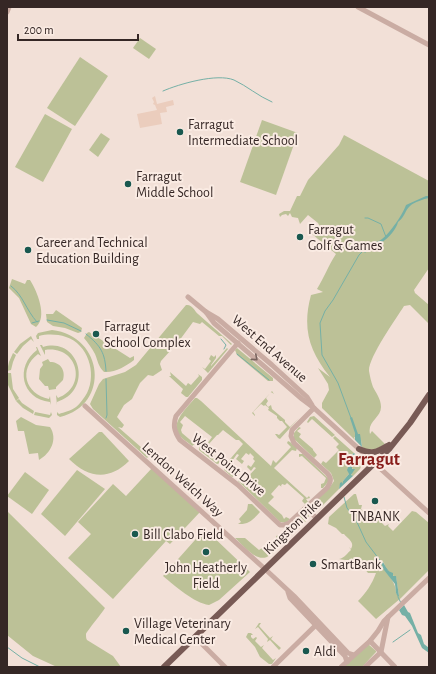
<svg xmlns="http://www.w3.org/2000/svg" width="436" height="674" viewBox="0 0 436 674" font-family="'Alegreya Sans',sans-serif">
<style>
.green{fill:#bcc197;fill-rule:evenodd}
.plaza{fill:#ebcdbd}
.water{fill:#75b0a6}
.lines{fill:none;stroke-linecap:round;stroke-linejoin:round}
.stream{stroke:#75b0a6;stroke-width:1}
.minor{stroke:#caaca3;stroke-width:5}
.major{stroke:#785a55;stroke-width:6}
.oneway{stroke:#78635e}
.poi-dot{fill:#19584f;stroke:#faebe3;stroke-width:1.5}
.labels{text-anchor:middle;stroke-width:4;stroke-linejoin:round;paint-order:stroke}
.poi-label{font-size:14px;fill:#352725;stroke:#faebe3;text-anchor:start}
.street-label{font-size:14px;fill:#352725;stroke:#faebe3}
.district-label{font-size:18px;font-weight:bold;fill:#881d1a;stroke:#faebe3}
</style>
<rect width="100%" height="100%" fill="#f2e0d7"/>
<g class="green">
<path d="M140,38l16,11 -7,10 -16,-11z"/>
<path d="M80,57l28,19 -33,50 -28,-18z"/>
<path d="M45,114l27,15 -29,53 -28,-15z"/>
<path d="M262,120l36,13 -22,62 -36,-13z"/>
<path d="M101,133l9,6 -12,18 -9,-7z"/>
<path d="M344,135l85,46v87l-15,22 1,3 14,12v19l-19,-19 -6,1c-8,13 -36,52 -35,65 1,5 2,11 4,16 3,6 8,12 8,20 0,11 -14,14 -11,27l2,-3 13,13c-7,5 -15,8 -23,3l-1,-7 -7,-3 1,3 -33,-32v-5l7,-13 -1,-6 -10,-16 12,9c-21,-26 -28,-49 -19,-82l12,-3 -6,-3c7,-11 11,-23 19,-35l-24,-20 6,-1 2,-6 -2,-4 -10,-8 -8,9 -2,-6 -6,-1 -2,-4 -2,3 -2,-2 -4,1 -2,2 -1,-3 5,-3h6l7,-15h3l8,-16 31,-35z"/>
<path d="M210,137v1l6,-1 1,8 -12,2v-4l-4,1 -1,-6z"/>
<path d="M12,279l13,5 2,-4h3c7,11 18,37 6,47l-5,-3 -12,-26 -10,-10z"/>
<path d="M186,305c6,-1 8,5 12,9l34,30 -1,1 -9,-9h-3l-17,-14 -2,2 -7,-2 -14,19 -18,20 -1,3 2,6 -9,6 -5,-1 -8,8 -8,16 -8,6 -7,12 7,8 -2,3 -4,-1 32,28 -3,3 -54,-49 -3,-5 9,-20 4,-5 22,-7 11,-7z"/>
<path d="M56,310l26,18 -1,4 -3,1 -13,-5 -12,-2 -6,-4 -1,-8h7z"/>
<path d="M52,330c52,6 59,75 8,87l-3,-2v-3l2,2c5,-2 12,-3 17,-7 4,-3 8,-9 11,-14 10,-20 1,-49 -21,-56 -9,-3 -19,-3 -27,-1v3h-2l-1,-3 2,-3z"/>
<path d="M89,332l41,26 4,-2v4c-8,6 -19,13 -30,12 -6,-6 -6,-11 -9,-18 -3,-6 -7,-11 -11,-16l3,-5z"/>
<path d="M31,336l3,6 -3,-3 -8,7 -6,8 -3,-2 6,-8z"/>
<path d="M40,345h2l1,2c36,-11 52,43 14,55v3l-1,-10 2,3c30,-11 20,-53 -13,-48v5z"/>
<path d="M36,347h1l4,9 -3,-2c-20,15 -13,40 11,45l1,-3 1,9 -1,-3c-29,-3 -35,-36 -13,-52z"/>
<path d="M227,348l1,1 -20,24 -6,-6 3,2 6,-8 -2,-2 2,-4 3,2 2,-2v3l-5,7v1z"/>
<path d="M237,348l36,30v3h-5l-31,-26 -2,-5z"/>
<path d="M13,353l3,2 -3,7 -2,8 -4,1 2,-9z"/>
<path d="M48,359l2,3c10,0 16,8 13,18l-7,7v2l-7,1 -1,-4h-3l-6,-7 1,-10 3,-4 -1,-3z"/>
<path d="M170,372l16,14 2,-3 3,2 8,-9 -1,-2 4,3v3l-14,17h-2l-5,-4 2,-4 -14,-13h2z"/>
<path d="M7,373h4l2,16 6,9 -3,3 -8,-16z"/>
<path d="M272,391l2,3 -3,-2 -5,6 2,3 -2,3 2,3 3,-2 1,4 13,11v2l5,5 9,-9 -19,21 -2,-1 -3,-4h2l2,1 8,-8 -5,-6h-2l-3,-3v-2l-9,-6 1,-2 -4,-3 -1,1 -3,-2 -8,8 2,3v1l-3,-3z"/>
<path d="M195,398h2l4,3 70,65 2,-6 3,3 15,-16 -4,-4 1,-2 2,1 7,6 -1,3 -4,-1 -18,18 33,30 2,-2 1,2 -4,1 2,3 -3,2 -3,-3 2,-3 -17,-15 -2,2 -3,-1 -1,2 1,1 -3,-2 -8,9 3,3 -6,6 14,12 2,4 2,-2 4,2 -4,4 -6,-1 -42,-41v-2l4,-4 -2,3 4,3 12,-13 -2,-1 -3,4 -4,-4 1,-2 3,2 4,-6 -2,-2 1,-2 -4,-4 -1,2 -3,-2 -5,6 3,2 -2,3 -6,-5 3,-4 -2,-1 -10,14 7,6 2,-2 1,1 -3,3 -2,1 -8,-7 1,-5 18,-21 -4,-4h-3l-13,-10 -5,5h-1l-9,10 -1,5 14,10 3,-1 -4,4 -3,1 -18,-14v-3l1,-1 4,2 8,-11 -27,-21 -5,6 3,3 -2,5 1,3 13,11 -3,2c-4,-4 -9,-6 -12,-10 -11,-13 7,-28 15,-38z"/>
<path d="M19,399l3,4 12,8 -1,3 -10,-6 -7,-7z"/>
<path d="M35,412l15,3 1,-3 1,3 -3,3 -15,-3z"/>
<path d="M314,416l21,19 -3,2 -20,-18 -4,4 -1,-1 3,-5z"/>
<path d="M21,417l15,8 14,2c8,12 1,26 -11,33l-1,-7 -9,1 -5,-23h-6l-2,-10z"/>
<path d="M299,427l2,1 -4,3 4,3 -2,3 14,12v1l4,5 -3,3 -20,-19v-6z"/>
<path d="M99,432h3l27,29c-20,20 -41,17 -60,-2z"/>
<path d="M335,436l19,17 -3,2c2,8 -4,10 -2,19l-6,7v3l-3,1 -1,4 -18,18 -3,2h-4l-2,-4 18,-18 4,-6 -3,-8 -10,-9 2,-3 3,2 13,-13 -3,-3 3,-3 -6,-6z"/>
<path d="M299,454h4l25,24v4l-5,6h-2v-4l3,-1 2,-5 -24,-22 -3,1z"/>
<path d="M359,458l3,6 -2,5 -7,7h-2l2,-7 -2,-1c1,-4 5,-8 8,-10z"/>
<path d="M152,468l48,44 -30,32 -4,-3 -53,58 -45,-41 23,-24 -13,-12 35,-38 13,12z"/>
<path d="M77,470l28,19 -40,47 -24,-22z"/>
<path d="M25,472l24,18 -17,24 -25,-18z"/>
<path d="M354,494h2l3,11h3l-1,4 14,14 4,-3 6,6 4,-2 -1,2 5,5 19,-20 4,1 13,11v47l-28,28 -25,21 -18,-18c8,-8 14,-17 18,-28h-8l-4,-5 -4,2c-3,-9 -13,-10 -21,-11 6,-1 8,-6 12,-9l-2,-3 2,2c4,-7 -3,-10 -7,-15h-2l-6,-6 -8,-4 1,-7zM383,562l1,1c1,5 6,12 12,14l3,19 -3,-3c0,-10 -7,-18 -14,-26z"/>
<path d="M248,504h4l8,8c-6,7 -12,13 -22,12l3,-2 -2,-3 8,-9z"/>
<path d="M7,511l98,97c-3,5 -18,23 -19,26 0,3 0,4 1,6l26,16 8,11h-64l-24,-11 -26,-21z"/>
<path d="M307,513l2,3 -3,5 -36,34c-12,10 -26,-9 -35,-17h10l14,12 3,-2 4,2 11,-11 -1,-3 4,-1 23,-21z"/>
<path d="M203,531h4l43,41 -31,28 -10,5c-15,-2 -34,-19 -46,-29z"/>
<path d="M259,623h2l-2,3 11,12 3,-2 -2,3 10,9 -2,2 -9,-10 -3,2 1,-3 -10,-12 -3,2z"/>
<path d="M248,633h3l2,2h-2v2l2,2 3,-2 1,1 -2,3 6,6 3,-2 -2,3 11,12 3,-2 -4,6h-3l-9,-7 -5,-10 -9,-10z"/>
<path d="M368,644l8,7v1l-14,15h-19z"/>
</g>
<path class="plaza" d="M155,96l2,8 16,-4 1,5 -8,2 1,5 -7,1 2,11 -22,4 -3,-14 20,-4 -2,-5 -2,-1 1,-2 -2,-4z"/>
<g class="water">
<path d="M426,196h3v2c-5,1 -15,4 -19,8 -5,4 -5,11 -12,16 -1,6 -10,17 -16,20 -6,4 -12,5 -17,11l-2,-3c6,-9 13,-6 19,-11 8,-6 21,-25 24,-34z"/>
<path d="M352,417l6,17h2l2,13 -7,-7v-7l-5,-15z"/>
<path d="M354,453l5,5 -3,2 -4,6v3h3l-4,6 2,1 -14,13 1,-6 2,-1 1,2v-3l6,-7 -2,-4 5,-11 -1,-4z"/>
<path d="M383,562l5,9 5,2v3h3l3,20 -1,1 -2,-4 -1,-9 -11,-14 -3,-7z"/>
<path d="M404,605l4,7 2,1 8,20 3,2 3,9 5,4v5l-7,-5 -10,-22 -7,-10 -3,-1 -3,-5z"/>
</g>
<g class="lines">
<g class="stream">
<path d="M163,91c16,-7 54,-18 71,-11 13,6 24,16 38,22"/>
<path d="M365,218h3l13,6 5,13"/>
<path d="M11,286c12,9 15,24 26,36"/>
<path d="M47,320l17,3 17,8"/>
<path d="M32,323l7,-2"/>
<path d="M86,334c15,12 19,19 20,37"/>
<path d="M221,339l5,6 -2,4"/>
<path d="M237,354l32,26"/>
<path d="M106,418l1,-3 -1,-36"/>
<path d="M351,418l-13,-35 -16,-28 -2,-32 5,-12 8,-11 26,-45 4,-4"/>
<path d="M344,497l3,11 9,12 10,22 16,21"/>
<path d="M281,535l3,3"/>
<path d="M385,567l4,5"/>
<path d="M398,597l3,6"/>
<path d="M393,642l17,-12"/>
<path d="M7,647l15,11 18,9"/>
</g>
<g class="minor">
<path d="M358,7l71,38"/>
<path d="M7,12l2,-5"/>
<path d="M188,297l18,15 12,7 54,46 35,32 5,8"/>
<path d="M206,312l8,11 88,76 12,9 115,105"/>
<path d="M238,343l-62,73c-3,9 -2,15 4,24l58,45 42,40h4l5,-2 38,-35c4,-6 5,-10 0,-15l-33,-30 -3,-7 1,-6 22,-22"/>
<path d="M85,406l180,163 29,27 54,57 6,2"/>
<path d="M306,507l11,12"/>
<path d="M288,592l2,6 55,58 2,6"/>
<path d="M195,637l30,30"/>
<path d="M370,641l25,26"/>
<path d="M273,667l45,-44"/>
<path d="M341,667l29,-26 8,-10 6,-10 45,-43"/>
<path d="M365,667l16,-15 7,-35"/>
</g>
<g class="major">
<path d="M359,449c14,6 18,3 30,-4"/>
<path d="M164,667l226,-219 20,-25 19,-28"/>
</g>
</g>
<defs><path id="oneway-chevron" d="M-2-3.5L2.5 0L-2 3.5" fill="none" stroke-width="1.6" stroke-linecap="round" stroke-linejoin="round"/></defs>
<use class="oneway" href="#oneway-chevron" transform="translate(255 358) rotate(41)"/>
<g class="poi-dot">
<circle cx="180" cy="132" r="4"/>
<circle cx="128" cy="184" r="4"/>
<circle cx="300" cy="237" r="4"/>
<circle cx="28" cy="250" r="4"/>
<circle cx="96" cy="334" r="4"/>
<circle cx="375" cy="501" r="4"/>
<circle cx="135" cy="534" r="4"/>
<circle cx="206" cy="552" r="4"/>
<circle cx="313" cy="564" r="4"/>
<circle cx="126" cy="631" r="4"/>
<circle cx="306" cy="651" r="4"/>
</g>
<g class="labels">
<g class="poi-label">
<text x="188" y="129">Farragut<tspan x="188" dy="16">Intermediate School</tspan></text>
<text x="136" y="181">Farragut<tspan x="136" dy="16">Middle School</tspan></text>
<text x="308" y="234">Farragut<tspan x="308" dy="16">Golf &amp; Games</tspan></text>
<text x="36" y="247">Career and Technical<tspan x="36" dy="16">Education Building</tspan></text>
<text x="104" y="331">Farragut<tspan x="104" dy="16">School Complex</tspan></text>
<text x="375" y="521" text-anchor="middle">TNBANK</text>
<text x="143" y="539">Bill Clabo Field</text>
<text x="321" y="569">SmartBank</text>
<text x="206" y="572" text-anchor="middle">John Heatherly<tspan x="206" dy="16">Field</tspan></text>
<text x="134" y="628">Village Veterinary<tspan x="134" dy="16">Medical Center</tspan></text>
<text x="314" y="656">Aldi</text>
</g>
<g class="street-label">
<text transform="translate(270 348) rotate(41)" y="5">West End Avenue</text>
<text transform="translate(229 464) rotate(39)" y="5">West Point Drive</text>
<text transform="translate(183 479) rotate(42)" y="5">Lendon Welch Way</text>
<text transform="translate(292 526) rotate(-44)" y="5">Kingston Pike</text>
</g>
<g class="district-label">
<text x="369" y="465">Farragut</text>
</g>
</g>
<rect width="436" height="674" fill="none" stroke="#352725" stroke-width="16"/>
<path d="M18 34v6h120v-6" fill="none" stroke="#352725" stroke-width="2"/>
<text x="24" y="34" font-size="12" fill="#352725" stroke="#faebe3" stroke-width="3" paint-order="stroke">200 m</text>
</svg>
